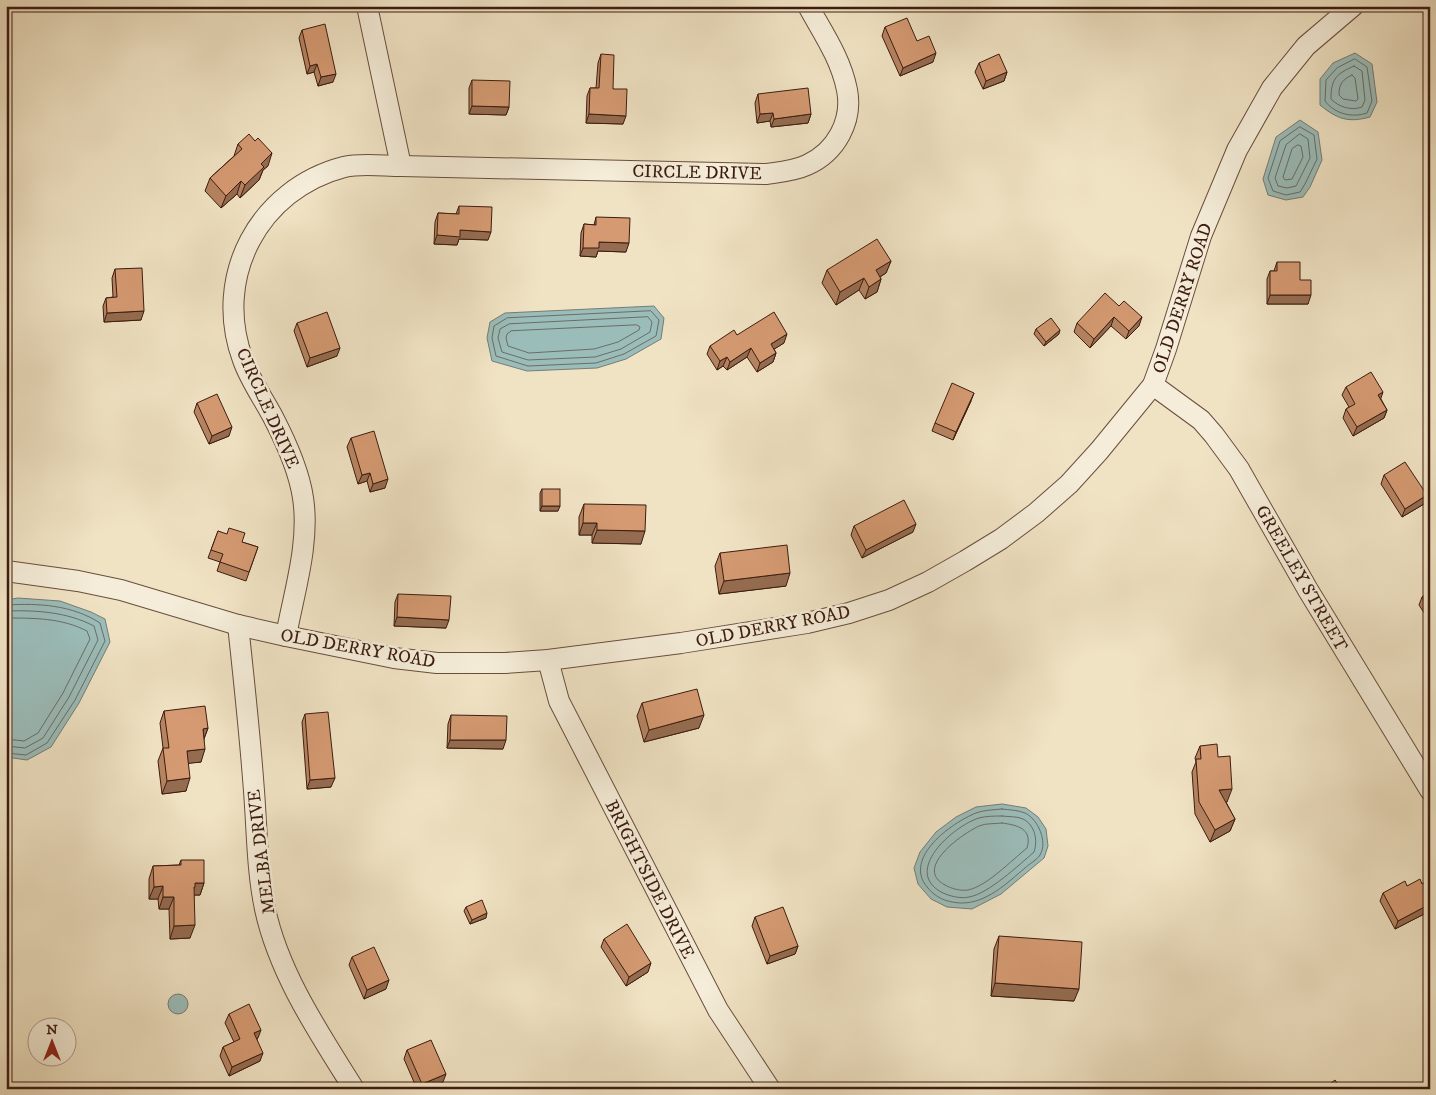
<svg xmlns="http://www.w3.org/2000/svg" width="1436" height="1095" viewBox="0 0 1436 1095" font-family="'IM FELL DW Pica',serif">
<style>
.water{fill:#9bbdba;stroke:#757d76}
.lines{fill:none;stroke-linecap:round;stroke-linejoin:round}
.shore{stroke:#6c6c65;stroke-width:1}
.minor-casing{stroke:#694e3d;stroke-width:22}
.minor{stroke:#f5edd9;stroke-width:20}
.wall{fill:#b78462;stroke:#3c1c10}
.shaded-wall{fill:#956c50;stroke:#3c1c10}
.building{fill:#d59a72;stroke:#3c1c10}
.labels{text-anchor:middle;stroke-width:5;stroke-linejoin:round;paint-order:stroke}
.street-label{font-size:18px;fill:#3c1c10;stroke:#f5edd9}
</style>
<rect width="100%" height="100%" fill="#f0e3c4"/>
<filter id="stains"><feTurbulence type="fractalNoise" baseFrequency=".004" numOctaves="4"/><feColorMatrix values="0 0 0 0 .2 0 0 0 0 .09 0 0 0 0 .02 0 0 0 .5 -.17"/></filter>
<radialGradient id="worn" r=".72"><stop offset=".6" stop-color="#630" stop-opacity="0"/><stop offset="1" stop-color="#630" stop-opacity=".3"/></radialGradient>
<g class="water">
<path d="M1355,53l17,11 5,38 -7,15c-22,6 -33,2 -50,-12v-26l13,-16z"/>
<path d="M1300,120l18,12 4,28 -12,27 -7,10 -17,3 -18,-5 -5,-16 13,-42z"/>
<path d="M654,306l10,12 -3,21 -35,20 -29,9 -70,3 -35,-10 -5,-23 3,-16 15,-9z"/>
<path d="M18,598l42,3 31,11 14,7 5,23 -31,61 -28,44 -24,13 -21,-3v-157z"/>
<path d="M1002,804l24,4 12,9 8,12 2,17 -4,12 -43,36 -29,15 -25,-2 -16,-8 -13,-15 -4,-16 6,-16 16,-20 20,-15 20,-10z"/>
<circle cx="178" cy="1004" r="10"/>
</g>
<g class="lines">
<g class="shore">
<path d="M1355,59l12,8 5,34 -5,12c-15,5 -32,1 -42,-12l1,-21 11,-12z"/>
<path d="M1354,66l8,5 3,29 -3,7c-11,4 -23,0 -31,-8 0,-20 5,-25 23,-33z"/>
<path d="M1352,75l3,3 3,21 -2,2 -13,-2 -4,-4c0,-11 3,-15 13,-20z"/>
<path d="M1300,127l14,8 3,24 -12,25 -5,8 -14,3 -13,-4 -5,-13 12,-37z"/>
<path d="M1300,134l8,5 2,19 -14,28 -9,2 -9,-2 -3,-8 11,-33z"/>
<path d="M1298,145l3,1 2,11 -11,22 -7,1 -2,-3 9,-28z"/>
<path d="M651,311l8,9 -3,16 -32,18 -28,9 -68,3 -32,-10 -4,-18 2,-12 13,-8z"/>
<path d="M648,317l4,5 -2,10 -29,17 -26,8 -67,3 -26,-8 -4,-14 2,-9 9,-5z"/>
<path d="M637,325l3,2 -1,3 -21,12 -24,7 -65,4 -21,-7 -2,-8 1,-4 4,-3z"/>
<path d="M6,605c33,-2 66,0 94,18l5,18 -30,59 -28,43 -21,12 -20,-2"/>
<path d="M6,611c31,-1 61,1 88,15l4,14 -29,57 -26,41 -18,10 -19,-2"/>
<path d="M6,618c28,0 56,0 81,13l3,8 -27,54 -25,40 -14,8 -18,-2"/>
<path d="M1002,809c7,1 16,1 23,4 13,6 23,29 15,42 -3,5 -11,9 -15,13 -18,15 -39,36 -65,35 -14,-1 -24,-5 -33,-16 -24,-29 24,-64 49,-74 7,-3 18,-3 26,-4z"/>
<path d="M1002,816c6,1 15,0 21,3 12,6 15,21 11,33 -15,13 -46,42 -65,45 -9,2 -19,-1 -26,-4 -42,-21 10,-67 36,-75 7,-2 16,-2 23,-2z"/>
<path d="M1002,823c14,2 31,5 25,25 -15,12 -40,38 -59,42 -7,1 -16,-1 -23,-5 -32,-17 17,-51 34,-59 7,-3 16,-2 23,-3z"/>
</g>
<g class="minor-casing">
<g id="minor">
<path d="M367,6l34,160"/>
<path d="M1153,385l48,35 13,15 25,34 69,121 122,200"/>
<path d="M6,571l72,10 43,9 117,35 48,11 108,22 43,5h68l43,-3 133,-17 126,-20 42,-10 40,-13 39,-18 37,-21 36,-22 35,-26 33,-29 30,-33 54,-66 13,-36 35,-113 36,-86 35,-62 34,-42 47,-40"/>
<path d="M238,625c6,55 12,111 16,166 3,39 3,80 11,118 14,65 54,124 89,180"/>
<path d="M286,636c8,-44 24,-93 17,-138 -4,-28 -17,-56 -30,-81 -10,-19 -23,-37 -30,-57 -31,-83 16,-171 101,-193 16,-4 40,-1 57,-1l365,8c14,-2 28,-3 41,-9 29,-13 46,-44 40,-75 -6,-31 -24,-57 -39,-84"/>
<path d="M548,660l11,41 159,309 52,79"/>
</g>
</g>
<use href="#minor" class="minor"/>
</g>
<g class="wall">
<path d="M885,27l32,14 16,21 -33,14 -18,-40z"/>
<path d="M302,30l31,52 -15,4 -4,-14 -7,2 -8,-36z"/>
<path d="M601,54l12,35 10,35 -37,-1 1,-27 3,-8h6l2,-25z"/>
<path d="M979,63l28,9 -3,9 -21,8 -8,-17z"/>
<path d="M472,80l37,27 -3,8 -37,-1v-26z"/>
<path d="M758,94l53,20 -3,9 -37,4 -1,-6 -13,2 -2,-20z"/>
<path d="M238,144l30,22 -5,4 -4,10 -19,18 -3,-4 -16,14 -16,-17 5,-13 24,-22z"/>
<path d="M459,206l29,34 -29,-1 -2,6 -23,-1 1,-22 3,-9 18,1z"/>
<path d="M596,217l30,35 -28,-1 -2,6 -16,-1 1,-23 3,-9 10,1z"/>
<path d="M891,261l-5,12 -6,4 1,2 -4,13 -12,7 -6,-9 -23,15 -14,-22 5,-13z"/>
<path d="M1277,262l23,18 8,24h-41v-25l3,-8h4z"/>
<path d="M115,269l26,51 -37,2 -1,-16 3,-8 7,-1 -1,-19z"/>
<path d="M1119,306l20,20 -13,13 -15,-13 -21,22 -16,-16 3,-9z"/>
<path d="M297,323l40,33 -30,11 -13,-36z"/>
<path d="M1036,329l23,5 -15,12 -10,-12z"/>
<path d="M737,335l47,8 -10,6 2,4 -3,9 -16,10 -10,-15 -20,13 -4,-4 -6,4 -10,-16 3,-8z"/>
<path d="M1346,387l35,12 6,11 -3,8 -31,18 -10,-18 3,-9 3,-2 -7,-12z"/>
<path d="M971,401l-18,39 -21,-9 3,-8z"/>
<path d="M197,403l32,33 -20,8 -15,-32z"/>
<path d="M351,438l34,50 -15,4 -3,-11 -9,3 -11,-37z"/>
<path d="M1384,475l43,20 -3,9 -22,13 -21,-33z"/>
<path d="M542,489l16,22h-18v-18z"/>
<path d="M584,504l57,40 -49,-1v-8h-13v-18z"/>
<path d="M854,526l59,6 -51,26 -11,-23z"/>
<path d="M218,531l24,11 16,5 -12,34 -29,-10 3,-9 -12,-4z"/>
<path d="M720,553l66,33 -67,8 -4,-28z"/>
<path d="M1430,592v30l-11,-17 3,-8z"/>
<path d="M398,594l48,34 -52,-2 1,-24z"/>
<path d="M642,703l57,25 -55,14 -7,-26z"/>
<path d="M164,711l44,17 -4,11 -3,23 -13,1 -2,28 -24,3 -4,-33 5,-13 -3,-25z"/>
<path d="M305,714l26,73 -24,2 -5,-67z"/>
<path d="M451,715l52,34 -56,-1 1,-24z"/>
<path d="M1200,746l18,11 9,45h-1l9,17 -5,12 -20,11 -15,-28 -3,-42 4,-10 -1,-4z"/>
<path d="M181,860l23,23 -4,12h-6l-4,43 -20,1 -1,-30h-10l-1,-10h-9v-20l4,-13 26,-1z"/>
<path d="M1430,879v32l-35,18 -15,-28 3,-8 24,-7 15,-2z"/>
<path d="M466,907l20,11 -16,6 -6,-13z"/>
<path d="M755,917l43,29 -3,8 -28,10 -15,-38z"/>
<path d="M999,936l75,65 -83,-5 3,-47z"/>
<path d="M604,939l44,33 -22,14 -25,-39z"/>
<path d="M352,957l34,32 -22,10 -15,-34z"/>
<path d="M229,1014l29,24 -1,1 3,22 -31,15 -9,-20 3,-9 11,-5 -9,-19z"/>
<path d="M407,1050l36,32 -15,7h-11l-13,-30z"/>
</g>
<g class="shaded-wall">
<path d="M936,53l-3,9 -33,14 3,-8z"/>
<path d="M317,64l-3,8 -7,2 3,-8z"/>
<path d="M1007,72l-3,9 -21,8 3,-8z"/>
<path d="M336,74l-3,8 -15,4 3,-9z"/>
<path d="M472,106l37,1 -3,8 -37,-1z"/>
<path d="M773,113l-3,8 -13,2 3,-9z"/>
<path d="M589,114l37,2 -3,8 -37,-1z"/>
<path d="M811,114l-3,9 -37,4 3,-8z"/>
<path d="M272,153l-4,13 -5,4 -4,10 -19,18 5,-13 16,-21z"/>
<path d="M241,181l-4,13 -16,14 5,-12z"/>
<path d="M460,230l31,2 -3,8 -29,-1 -2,6 -23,-1 3,-9z"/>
<path d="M599,242l30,1 -3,9 -28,-1 -2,6 -16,-1 3,-8z"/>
<path d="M891,261l-5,12 -15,9 5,-12z"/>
<path d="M864,278l-5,12 -23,15 4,-13z"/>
<path d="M881,279l-4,13 -12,7 4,-12z"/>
<path d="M1270,295h41l-3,9h-41z"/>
<path d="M144,311l-3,9 -37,2 3,-9z"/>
<path d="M1114,317l-3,9 -21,22 4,-9z"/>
<path d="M1142,317l-3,9 -13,13 3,-8z"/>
<path d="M1060,330l-1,4 -15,12 2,-4z"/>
<path d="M787,334l-3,9 -16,10 3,-9z"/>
<path d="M340,348l-3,8 -30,11 3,-9z"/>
<path d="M751,348l-4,9 -20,13 3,-8z"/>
<path d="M776,353l-3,9 -16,10 3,-9z"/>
<path d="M727,357l-4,9 -6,4 3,-9z"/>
<path d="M1383,392l-3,9 -2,-6z"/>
<path d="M974,393l-3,8 -18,39 3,-8z"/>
<path d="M1387,410l-3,8 -31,18 4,-9z"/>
<path d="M232,427l-3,9 -20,8 3,-8z"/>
<path d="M370,473l-3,8 -9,3 4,-9z"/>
<path d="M388,479l-3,9 -15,4 3,-8z"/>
<path d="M1427,495l-3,9 -22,13 3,-8z"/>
<path d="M542,506h18l-2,5h-18z"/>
<path d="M583,523h14l-5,12h-13z"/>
<path d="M916,524l-3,8 -51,26 4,-8z"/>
<path d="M597,530l48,1 -4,13 -49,-1z"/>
<path d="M790,573l-4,13 -67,8 5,-13z"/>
<path d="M397,617l52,3 -3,8 -52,-2z"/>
<path d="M704,715l-5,13 -55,14 5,-12z"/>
<path d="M208,728l-5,13v-12z"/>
<path d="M450,740h56l-3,9 -56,-1z"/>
<path d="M205,749l-4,13 -18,2 4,-13z"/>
<path d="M190,778l-4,13 -24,3 5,-13z"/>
<path d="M335,778l-4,9 -24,2 3,-9z"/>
<path d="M1232,789l-5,13 -12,1 4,-13z"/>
<path d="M1235,819l-5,12 -20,11 5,-12z"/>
<path d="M195,883h9l-4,12h-8l-1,5z"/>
<path d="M163,886l-5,13h-9l5,-12z"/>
<path d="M163,897h11l-5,12h-10z"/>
<path d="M1430,904v7l-35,18 3,-8z"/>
<path d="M487,913l-1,5 -16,6 2,-4z"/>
<path d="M195,925l-5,13 -20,1 4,-13z"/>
<path d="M798,946l-3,8 -28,10 3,-8z"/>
<path d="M651,963l-3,9 -22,14 3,-9z"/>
<path d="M389,980l-3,9 -22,10 3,-9z"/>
<path d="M995,983l84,6 -5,12 -83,-5z"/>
<path d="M261,1030l-3,8 -7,3 3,-8z"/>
<path d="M263,1053l-3,8 -31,15 3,-9z"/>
<path d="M446,1074l-3,8 -15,7h-8l2,-5z"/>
</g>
<g class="building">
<path d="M907,18l10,23 12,-5 7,17 -33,15 -18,-41z"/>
<path d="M325,24l11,50 -15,3 -4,-13 -7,2 -8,-36z"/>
<path d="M601,54l13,1 -1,34h14l-1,27 -37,-2 1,-26h9z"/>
<path d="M999,54l8,18 -21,9 -7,-18z"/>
<path d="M472,80l38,1 -1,26 -37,-1z"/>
<path d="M808,88l3,26 -37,5 -1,-6 -13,1 -2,-20z"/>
<path d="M249,134l6,7 3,-3 14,15 -11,11 3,3 -19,18 -4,-4 -15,15 -16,-18 32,-29 -4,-5z"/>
<path d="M459,206l33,1 -1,25 -31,-2v7l-23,-2 1,-22 21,1z"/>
<path d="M596,217l34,1 -1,25 -30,-1v6h-16l1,-24 12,1z"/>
<path d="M877,239l14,22 -15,9 5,9 -12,8 -5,-9 -24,14 -13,-22z"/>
<path d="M1277,262h23v18h11v15h-41v-24h7z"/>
<path d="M142,268l2,43 -37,2 -1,-15 11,-1 -2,-28z"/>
<path d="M1105,293l14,13 5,-5 18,16 -13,14 -15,-14 -20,22 -17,-16z"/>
<path d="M327,312l13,36 -30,10 -13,-35z"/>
<path d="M774,312l13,22 -16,10 5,9 -16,10 -9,-15 -21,14 -3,-5 -7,4 -10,-15 24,-16 3,5z"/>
<path d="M1051,318l9,12 -14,12 -10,-13z"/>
<path d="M1371,372l12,20 -5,3 9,15 -30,17 -11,-18 9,-5 -9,-17z"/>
<path d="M952,383l22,10 -18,39 -21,-9z"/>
<path d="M217,394l15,33 -20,9 -15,-33z"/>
<path d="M374,431l14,48 -15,5 -3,-11 -8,2 -11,-37z"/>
<path d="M1405,462l22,33 -22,14 -21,-34z"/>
<rect x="542" y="489" width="18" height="17"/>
<path d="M904,500l12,24 -50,26 -12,-24z"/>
<path d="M584,504l62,1 -1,26 -48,-1v-7h-14z"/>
<path d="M229,528l16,5 -3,9 16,5 -9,25 -29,-10 3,-8 -12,-4 7,-19 9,3z"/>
<path d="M787,545l3,28 -66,8 -4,-28z"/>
<path d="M1430,592v17l-8,-12z"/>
<path d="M398,594l53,2 -2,24 -52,-3z"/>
<path d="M697,689l7,26 -55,15 -7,-27z"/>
<path d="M205,706l3,22 -5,1 2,20 -18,2 3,27 -23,3 -4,-33h6l-5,-37z"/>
<path d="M328,712l7,66 -25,2 -5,-66z"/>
<path d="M451,715l56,1 -1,24h-56z"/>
<path d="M1217,744l1,13 12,-1 2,33 -13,1 16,29 -20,11 -16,-28 -3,-43h5l-1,-13z"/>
<path d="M181,860h23v23h-9v4h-1l1,38 -21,1v-29h-11v-11l-9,1 -1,-21 28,-1z"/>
<path d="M1420,879l2,5 8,-5v25l-32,17 -15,-28 22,-12 2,5z"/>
<path d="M482,900l5,13 -15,7 -6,-13z"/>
<path d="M783,907l15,39 -28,10 -15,-39z"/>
<path d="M627,924l24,39 -22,14 -25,-38z"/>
<path d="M999,936l83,6 -3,47 -84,-6z"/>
<path d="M374,947l15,33 -22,10 -15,-33z"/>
<path d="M249,1004l12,26 -7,3 9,20 -31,14 -9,-20 17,-8 -11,-25z"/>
<path d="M431,1040l15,34 -24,10 -15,-34z"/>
<path d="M1335,1080l6,9h-18z"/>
</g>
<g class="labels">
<g class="street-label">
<text transform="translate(697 172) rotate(1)" y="6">CIRCLE DRIVE</text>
<text transform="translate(1182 298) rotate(-72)" y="6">OLD DERRY ROAD</text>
<text transform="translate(268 408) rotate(66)" y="6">CIRCLE DRIVE</text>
<text transform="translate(1302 578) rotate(60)" y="6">GREELEY STREET</text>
<text transform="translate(773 626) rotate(-11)" y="6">OLD DERRY ROAD</text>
<text transform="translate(358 648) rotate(10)" y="6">OLD DERRY ROAD</text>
<text transform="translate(261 852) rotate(-97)" y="6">MELBA DRIVE</text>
<text transform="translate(650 879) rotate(63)" y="6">BRIGHTSIDE DRIVE</text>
</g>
</g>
<rect width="1436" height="1095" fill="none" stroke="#f0e3c4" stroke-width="25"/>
<rect x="8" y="8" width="1421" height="1080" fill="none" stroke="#3c1c10" stroke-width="2.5"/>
<rect x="12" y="12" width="1411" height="1070" fill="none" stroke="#3c1c10"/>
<g transform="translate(52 1042)"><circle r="24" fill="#f5edd9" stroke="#ab9989"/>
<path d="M0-4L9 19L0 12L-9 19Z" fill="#8f2418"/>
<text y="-8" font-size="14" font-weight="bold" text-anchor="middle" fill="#3c1c10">N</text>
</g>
<rect width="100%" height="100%" filter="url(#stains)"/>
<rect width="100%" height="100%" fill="url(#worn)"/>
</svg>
